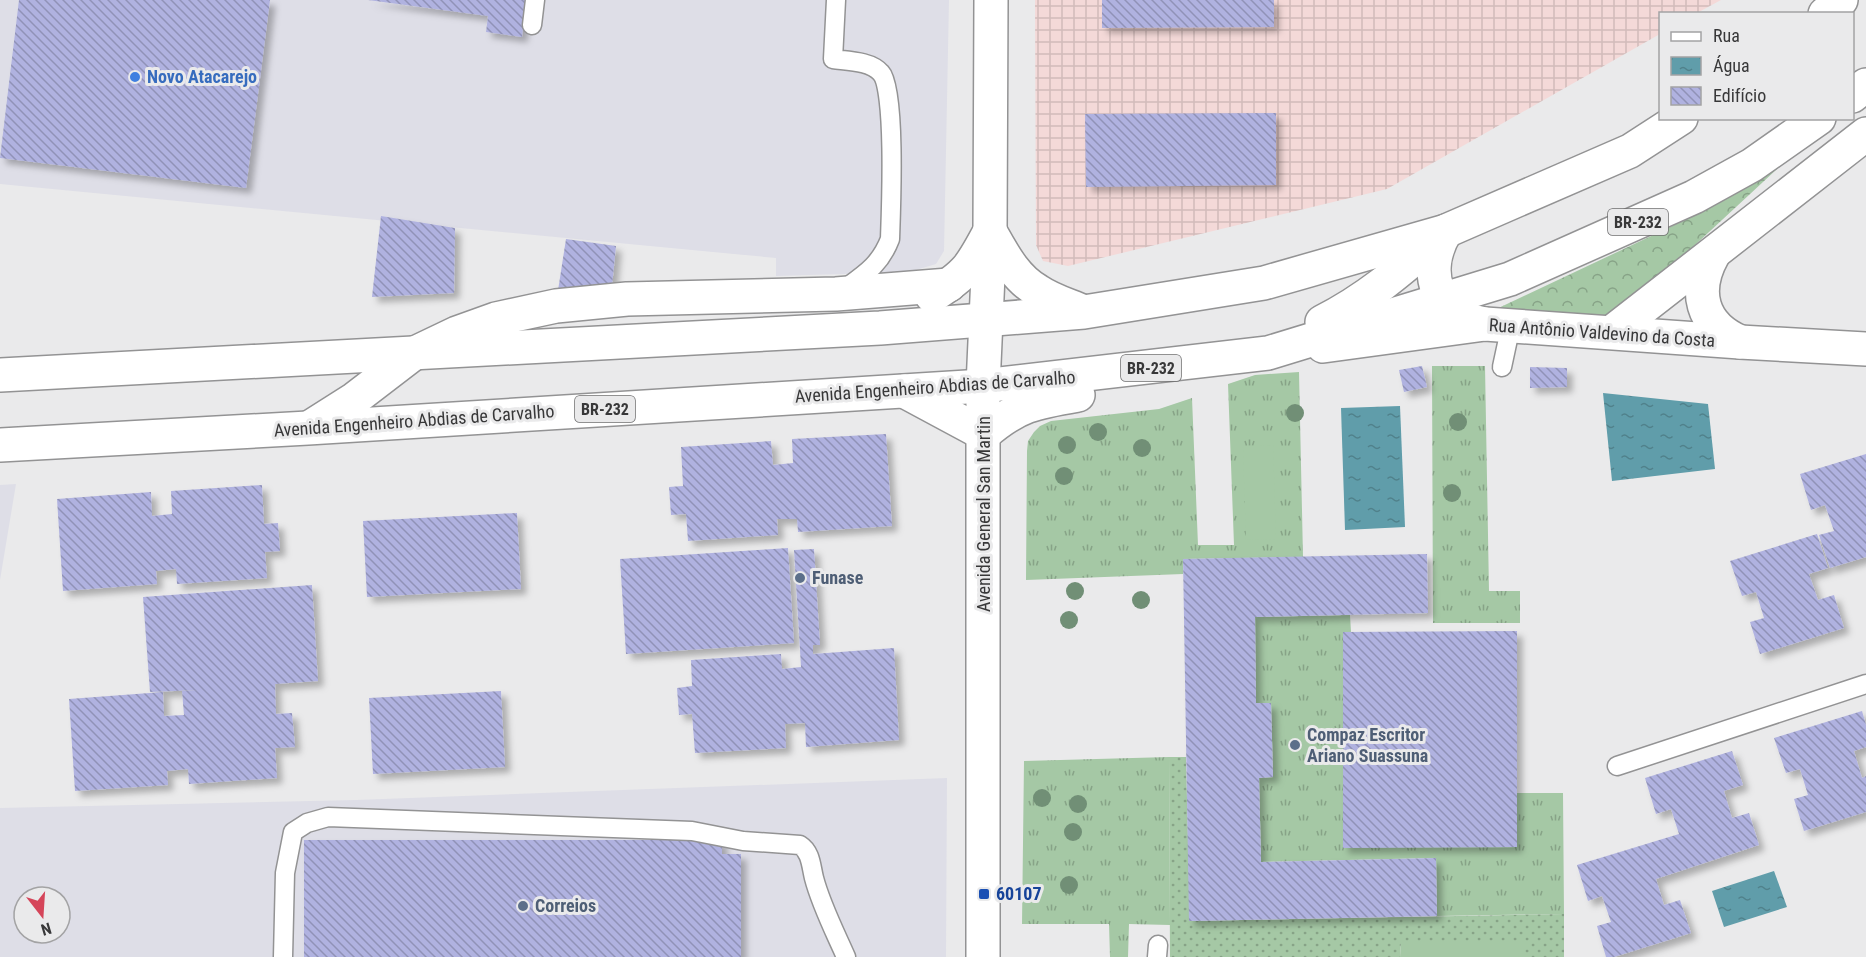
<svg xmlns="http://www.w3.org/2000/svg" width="1866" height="957" viewBox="0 0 1866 957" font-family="'Roboto Condensed',sans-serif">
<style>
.built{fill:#dedee7;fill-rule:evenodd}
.industrial{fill:url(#industrial-grid)}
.grass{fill:url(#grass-tufts)}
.forest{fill:url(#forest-crowns)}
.garden{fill:url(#garden-dots)}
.pitch{fill:#a5c8a5}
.water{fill:url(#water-ripples)}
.building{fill:url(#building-back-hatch);filter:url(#shadow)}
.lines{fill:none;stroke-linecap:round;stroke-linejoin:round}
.lane-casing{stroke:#939394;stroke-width:21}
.street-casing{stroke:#939394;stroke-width:36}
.primary-casing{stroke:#939394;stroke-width:36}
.highway-casing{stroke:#939394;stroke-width:36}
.lane{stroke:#fff;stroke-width:18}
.street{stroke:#fff;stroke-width:33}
.primary{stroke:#fff;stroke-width:33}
.highway{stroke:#fff;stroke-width:33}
.tree{fill:#718f76}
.shop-dot{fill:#3f7fe0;stroke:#eaeaeb;stroke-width:2}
.service-dot{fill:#5c6f8a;stroke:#eaeaeb;stroke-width:2}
.transit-dot{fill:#1a4fb4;stroke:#eaeaeb;stroke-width:2}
.labels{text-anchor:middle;stroke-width:6;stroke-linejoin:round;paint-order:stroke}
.shield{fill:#eaeaeb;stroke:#6d6d6e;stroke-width:1.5}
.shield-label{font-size:16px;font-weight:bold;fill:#383839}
.shop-label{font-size:18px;font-weight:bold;fill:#366cbe;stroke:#eaeaeb;text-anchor:start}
.street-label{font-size:18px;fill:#383839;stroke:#eaeaeb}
.service-label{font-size:18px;font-weight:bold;fill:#4e5e75;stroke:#eaeaeb;text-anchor:start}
.transit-label{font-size:18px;font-weight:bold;fill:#164399;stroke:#eaeaeb;text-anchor:start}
</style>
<defs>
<pattern id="industrial-grid" width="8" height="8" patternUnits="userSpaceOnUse" patternTransform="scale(1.5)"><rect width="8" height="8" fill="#f4d9d8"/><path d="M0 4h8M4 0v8" fill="none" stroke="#d2bbba"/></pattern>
<pattern id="grass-tufts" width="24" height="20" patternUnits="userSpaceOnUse" patternTransform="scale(1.5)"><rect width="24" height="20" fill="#a5c8a5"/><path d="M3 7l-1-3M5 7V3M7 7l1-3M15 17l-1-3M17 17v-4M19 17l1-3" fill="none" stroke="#87a387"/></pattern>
<pattern id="forest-crowns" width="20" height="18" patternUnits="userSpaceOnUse" patternTransform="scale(1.5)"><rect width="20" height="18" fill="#a5c8a5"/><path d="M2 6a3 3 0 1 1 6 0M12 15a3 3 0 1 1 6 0" fill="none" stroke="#87a387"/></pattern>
<pattern id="garden-dots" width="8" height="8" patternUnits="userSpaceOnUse" patternTransform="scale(1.5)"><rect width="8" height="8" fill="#a5c8a5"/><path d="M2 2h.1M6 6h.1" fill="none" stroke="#87a387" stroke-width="1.8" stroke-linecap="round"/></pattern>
<pattern id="water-ripples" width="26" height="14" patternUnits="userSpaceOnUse" patternTransform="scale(1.5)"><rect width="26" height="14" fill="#609daa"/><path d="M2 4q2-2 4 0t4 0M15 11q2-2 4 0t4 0" fill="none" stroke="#50818b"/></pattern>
<pattern id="building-back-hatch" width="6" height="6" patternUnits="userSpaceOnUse" patternTransform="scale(1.5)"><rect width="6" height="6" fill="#b0b2e0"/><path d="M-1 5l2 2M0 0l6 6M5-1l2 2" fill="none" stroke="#9092b7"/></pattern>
<filter id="shadow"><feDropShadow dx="5.5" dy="5.5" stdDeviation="3" flood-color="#0004"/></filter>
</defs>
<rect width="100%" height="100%" fill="#eaeaeb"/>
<g class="built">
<path d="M0,0h949l-5,251 -8,13 -27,8 -133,4v-18l-776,-74z"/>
<path d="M16,484l-16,96v-95z"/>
<path d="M947,778l-1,179h-946v-149l356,-8zM24,897h36v36h-36z"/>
</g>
<path class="industrial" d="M1035,0h686l-24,13 -37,1v20l-273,155 -319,77 -25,-5 -7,-16z"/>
<g class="grass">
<path d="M1432,366h53l4,225h31v32h-87z"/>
<path d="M1299,372l4,185 -120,2v15l-157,6 1,-129 1,-10 6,-9 6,-6 11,-5 108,-12 33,-11 6,147h36l-6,-161 27,-9z"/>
<path d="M1350,615l1,17h-8v215h174v-54h46l1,121 -127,2 -1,-58 -175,4 -2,-84 14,-1 -2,-74h-15l-1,-86z"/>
<path d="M1169,757l1,168 -41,-1 -1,33h-18l-1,-33h-87l2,-163z"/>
</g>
<path class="forest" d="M1816,133l-202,187 -124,-8 210,-99z"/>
<path class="garden" d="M1169,757h17l4,164 374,-7v43h-40v-13l-123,-1 -1,14h-230z"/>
<g class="pitch">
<path d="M1273,445l3,94 -30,1 -3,-94z"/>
<path d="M1401,943h123v14h-124z"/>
</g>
<g class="water">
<path d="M1603,393l105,11 7,65 -103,12z"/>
<path d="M1400,406l5,121 -60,3 -4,-122z"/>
<path d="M1774,871l13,36 -63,20 -12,-36z"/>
</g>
<g class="building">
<path d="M19,0h251l-24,188 -246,-30z"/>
<path d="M368,0h158l-4,37 -36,-5 2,-16z"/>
<path d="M1102,0h172v27l-172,1z"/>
<path d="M1276,113v72l-190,2 -1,-73z"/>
<path d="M381,216l74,12 -1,65 -82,4z"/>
<path d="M566,239l50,7 -5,50 -54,1z"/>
<path d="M1422,366l5,21 -23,5 -5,-22z"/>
<path d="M1530,367l37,1v19l-37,1z"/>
<path d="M886,434l6,92 -94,6 -1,-13h-20l1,16 -90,6 -2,-27 -15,1 -2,-28 14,-1 -2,-39 90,-6 2,24 20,-2 -1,-24z"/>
<path d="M1866,454v103l-36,11 -11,-33 15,-4 -9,-26 -14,5 -11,-36z"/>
<path d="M262,485l2,39 14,-1 2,28 -15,1 2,26 -90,6 -1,-15 -20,2 1,13 -94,7 -6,-92 94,-7 1,24 20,-2 -1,-23z"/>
<path d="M517,513l4,76 -154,8 -4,-76z"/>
<path d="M1817,534l11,34 -19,6 9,26 16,-5 10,33 -84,26 -10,-32 14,-4 -8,-26 -14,4 -12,-35z"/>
<path d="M788,548l6,95 -168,11 -6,-95z"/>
<path d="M814,549l6,96h-7v9l81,-6 5,92 -93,7 -1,-24 -20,1 1,24 -91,5 -3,-39 -13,1 -2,-27 15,-2 -1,-26 90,-6 1,15 19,-2 -7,-117z"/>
<path d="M1427,554l1,59 -173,4 1,86h15l2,74 -14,1 2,84 175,-4 1,58 -248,5 -6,-362z"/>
<path d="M312,585l6,96 -43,3 1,30 16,-1 3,34 -20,1 2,30 -88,6 -1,-15 -21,2 1,14 -93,6 -6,-92 94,-7 1,24 20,-1 -2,-24 15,-1 -47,2 -7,-95z"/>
<path d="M1517,631v216l-174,1v-216z"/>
<path d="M501,691l4,76 -132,7 -4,-76z"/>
<path d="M1862,711l4,14v22l-12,4 8,27 4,-2v36l-62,19 -10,-32 14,-4 -8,-26 -14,4 -12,-35z"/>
<path d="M1732,751l11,34 -19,6 8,27 17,-5 10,32 -103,34 8,26 16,-5 11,33 -77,24h-8l-9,-31 14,-4 -9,-26 -14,5 -11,-36 102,-31 -8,-25 -15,5 -11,-36z"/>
<path d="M304,840h418v14h19v103h-437z"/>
</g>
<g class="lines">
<g class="lane-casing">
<g id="lane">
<path d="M836,0l-3,59c15,2 38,2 48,14 15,16 10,138 9,166 -10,26 -25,35 -47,51"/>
<path d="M532,25l3,-25"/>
<path d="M1502,367l9,-42"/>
<path d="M1617,766l249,-82"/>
<path d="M283,957l2,-84 8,-41 14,-9 21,-6 364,14 51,10 57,4c11,7 11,21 14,33 7,27 21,54 32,79"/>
<path d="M1157,957l1,-12"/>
</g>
</g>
<g class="street-casing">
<g id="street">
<path d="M1713,255c-20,36 -12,70 27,87"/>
<path d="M1612,332l254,-198"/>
<path d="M1323,346l162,-22 255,18 126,7"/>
</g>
</g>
<g class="primary-casing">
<path id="primary" d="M983,957v-571l7,-155 1,-231"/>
</g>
<g class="highway-casing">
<g id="highway">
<path d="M1825,14l16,-14"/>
<path d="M1852,96l14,-11"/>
<path d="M990,231c13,23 25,47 48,60 13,9 30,14 44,20"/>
<path d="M1446,231c-25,41 -10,85 39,93"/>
<path d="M932,296c35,-22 39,-29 58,-65"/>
<path d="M1322,322c44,-22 79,-52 116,-84"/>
<path d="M0,375l880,-47 204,-16 180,-29 182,-52 184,-80 51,-33"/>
<path d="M904,391l80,43c33,-29 52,-32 94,-39"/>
<path d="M312,426l41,-26 60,-46 44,-21 39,-14 60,-13 71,-7 209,-5 113,-9"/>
<path d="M0,445l308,-17 675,-42 285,-33 242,-74 184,-82 58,-32 67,-47"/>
</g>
</g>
<use href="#lane" class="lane"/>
<use href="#street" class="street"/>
<use href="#primary" class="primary"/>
<use href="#highway" class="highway"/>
</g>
<g class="tree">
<circle cx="1295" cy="413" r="9"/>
<circle cx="1458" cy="422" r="9"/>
<circle cx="1098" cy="432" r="9"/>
<circle cx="1067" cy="445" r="9"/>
<circle cx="1142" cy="448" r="9"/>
<circle cx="1064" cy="476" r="9"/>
<circle cx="1452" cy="493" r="9"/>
<circle cx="1075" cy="591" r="9"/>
<circle cx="1141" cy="600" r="9"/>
<circle cx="1069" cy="620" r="9"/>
<circle cx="1042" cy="798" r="9"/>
<circle cx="1078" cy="804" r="9"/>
<circle cx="1073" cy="832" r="9"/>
<circle cx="1069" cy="885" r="9"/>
</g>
<circle class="shop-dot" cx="135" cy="77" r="6"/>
<g class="service-dot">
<circle cx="800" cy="578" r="6"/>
<circle cx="1295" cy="745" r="6"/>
<circle cx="523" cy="906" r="6"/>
</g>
<rect class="transit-dot" x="978" y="888" width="12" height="12" rx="3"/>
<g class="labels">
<g class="shield">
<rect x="1608" y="209" width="60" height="26" rx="4.5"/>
<rect x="1121" y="355" width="60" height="26" rx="4.5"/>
<rect x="575" y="396" width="60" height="26" rx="4.5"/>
</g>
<g class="shield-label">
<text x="1638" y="228">BR-232</text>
<text x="1151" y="374">BR-232</text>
<text x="605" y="415">BR-232</text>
</g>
<g class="shop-label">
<text x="147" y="83">Novo Atacarejo</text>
</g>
<g class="street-label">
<text transform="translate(1602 333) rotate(4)" y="6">Rua Antônio Valdevino da Costa</text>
<text transform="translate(935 387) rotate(-4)" y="6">Avenida Engenheiro Abdias de Carvalho</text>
<text transform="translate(414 421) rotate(-4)" y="6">Avenida Engenheiro Abdias de Carvalho</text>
<text transform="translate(984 514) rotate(-90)" y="6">Avenida General San Martin</text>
</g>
<g class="service-label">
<text x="812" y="584">Funase</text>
<text x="1307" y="741">Compaz Escritor<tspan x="1307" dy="21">Ariano Suassuna</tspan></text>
<text x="535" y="912">Correios</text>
</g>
<g class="transit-label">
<text x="996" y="900">60107</text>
</g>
</g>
<rect x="1659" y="12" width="195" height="108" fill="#eaeaeb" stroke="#a3a3a4" stroke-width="1.5"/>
<rect x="1671" y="32" width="30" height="9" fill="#ffffff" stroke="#a3a3a4" stroke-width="1.5"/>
<text x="1713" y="42" font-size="18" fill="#383839">Rua</text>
<rect x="1671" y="57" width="30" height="18" fill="url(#water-ripples)" stroke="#a3a3a4" stroke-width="1.5"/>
<text x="1713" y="72" font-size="18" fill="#383839">Água</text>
<rect x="1671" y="87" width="30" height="18" fill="url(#building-back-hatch)" stroke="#a3a3a4" stroke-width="1.5"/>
<text x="1713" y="102" font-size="18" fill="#383839">Edifício</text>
<g transform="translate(42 915) rotate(163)"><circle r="28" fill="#eaeaeb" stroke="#a3a3a4" stroke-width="1.5"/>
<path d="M0-4.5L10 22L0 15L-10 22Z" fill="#d54559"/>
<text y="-9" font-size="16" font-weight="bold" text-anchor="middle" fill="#383839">N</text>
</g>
</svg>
